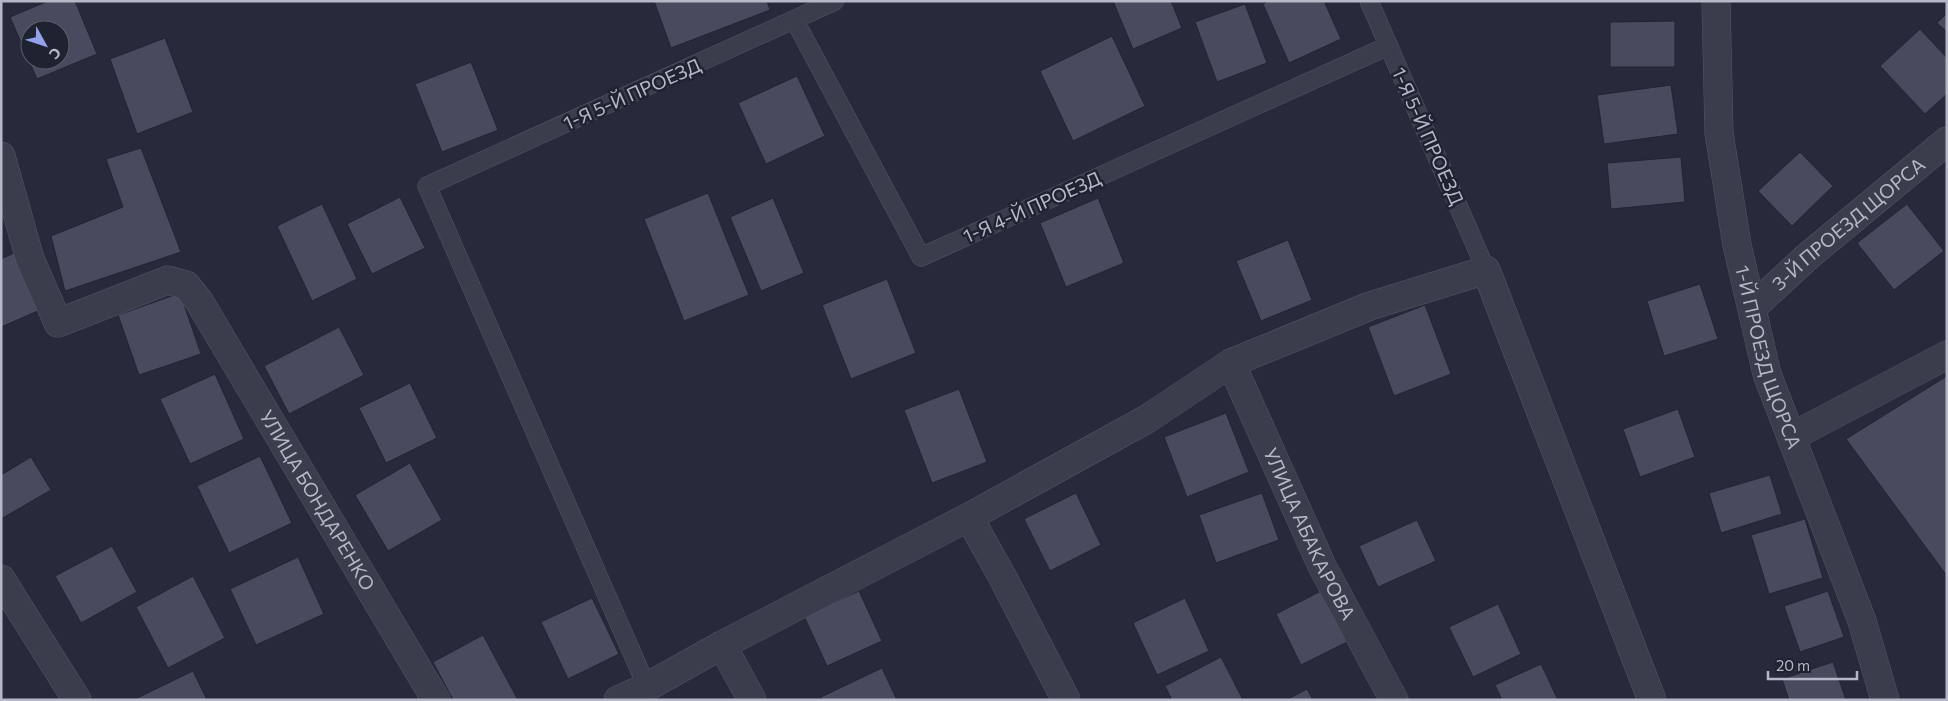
<svg xmlns="http://www.w3.org/2000/svg" width="1948" height="701" viewBox="0 0 1948 701" font-family="Commissioner,sans-serif">
<style>
.building{fill:#484b5e;stroke:#212432;fill-rule:evenodd}
.lines{fill:none;stroke-linecap:round;stroke-linejoin:round}
.lane-casing{stroke:#555866;stroke-width:19}
.street-casing{stroke:#555866;stroke-width:29}
.lane{stroke:#3a3d4b;stroke-width:18}
.street{stroke:#3a3d4b;stroke-width:28}
.labels{text-anchor:middle;stroke-width:5;stroke-linejoin:round;paint-order:stroke}
.street-label{font-size:19px;fill:#b5b8c6;stroke:#1f2230}
</style>
<rect width="100%" height="100%" fill="#262a3a"/>
<g class="building">
<path d="M48,1h27l22,53 -60,25 -27,-62zM30,30h30v30h-30z"/>
<path d="M654,1h113l3,9 -99,38z"/>
<path d="M1113,1h58l11,27 -49,21z"/>
<path d="M1268,1h56l17,38 -52,24 -26,-59z"/>
<path d="M1245,4l22,59 -50,19 -22,-60z"/>
<path d="M1947,13v19l-10,-9z"/>
<path d="M1675,21v46h-65v-45z"/>
<path d="M1920,29l27,29v36l-22,20 -45,-48z"/>
<path d="M1112,36l33,70 -72,35 -33,-70z"/>
<path d="M165,38l28,74 -56,22 -27,-75z"/>
<path d="M471,62l27,68 -56,22 -27,-68z"/>
<path d="M797,76l28,60 -59,28 -28,-61z"/>
<path d="M1671,85l7,49 -74,10 -7,-49z"/>
<path d="M141,148l40,104 -116,39 -14,-55 72,-29 -17,-48z"/>
<path d="M1800,152l33,34 -41,40 -34,-35z"/>
<path d="M1681,157l4,45 -74,7 -4,-46z"/>
<path d="M708,193l41,102 -65,26 -40,-102z"/>
<path d="M400,197l25,51 -53,26 -25,-50z"/>
<path d="M773,198l31,75 -43,18 -31,-74z"/>
<path d="M1098,198l26,65 -58,24 -26,-64z"/>
<path d="M322,204l35,75 -45,22 -35,-75z"/>
<path d="M1907,204l37,47 -50,39 -37,-47z"/>
<path d="M1288,240l24,60 -51,21 -25,-60z"/>
<path d="M14,253l26,57 -39,17v-68z"/>
<path d="M887,279l29,74 -65,26 -29,-74z"/>
<path d="M1700,284l18,55 -54,17 -17,-55z"/>
<path d="M180,293l21,61 -62,21 -21,-60z"/>
<path d="M1425,305l26,69 -57,22 -26,-69z"/>
<path d="M339,327l25,48 -75,39 -25,-48z"/>
<path d="M215,374l29,65 -54,25 -30,-65z"/>
<path d="M1947,376v200l-101,-137z"/>
<path d="M410,383l27,55 -51,25 -27,-55z"/>
<path d="M959,389l28,73 -55,21 -28,-73z"/>
<path d="M1678,409l17,48 -55,20 -17,-48z"/>
<path d="M1226,413l23,59 -62,25 -23,-60z"/>
<path d="M260,456l32,67 -63,30 -32,-67z"/>
<path d="M31,457l20,33 -50,29v-44z"/>
<path d="M410,463l32,57 -54,31 -33,-56z"/>
<path d="M1770,475l12,39 -61,19 -12,-40z"/>
<path d="M1076,493l25,52 -51,26 -26,-52z"/>
<path d="M1262,493l17,47 -63,23 -17,-48z"/>
<path d="M1805,519l18,59 -54,16 -18,-59z"/>
<path d="M1417,520l19,41 -58,26 -19,-41z"/>
<path d="M112,546l25,46 -56,31 -26,-47z"/>
<path d="M298,557l26,57 -68,31 -26,-56z"/>
<path d="M193,576l32,62 -57,30 -32,-61z"/>
<path d="M859,591l23,50 -55,25 -23,-50z"/>
<path d="M1321,591l26,51 -46,23 -25,-51z"/>
<path d="M1828,591l16,46 -44,15 -16,-46z"/>
<path d="M592,598l27,56 -51,25 -27,-57z"/>
<path d="M1185,598l24,53 -52,24 -24,-52z"/>
<path d="M1498,604l23,50 -48,23 -24,-50z"/>
<path d="M483,635l35,65h-65l-20,-38z"/>
<path d="M1221,657l22,43h-71l-7,-14z"/>
<path d="M1833,662l13,38h-57l-7,-21z"/>
<path d="M1541,664l17,36h-56l-7,-15z"/>
<path d="M882,668l15,32h-74l-2,-3z"/>
<path d="M193,671l14,29h-74z"/>
<path d="M1307,689l6,11h-27z"/>
</g>
<g class="lines">
<g class="lane-casing">
<g id="lane">
<path d="M1369,1l117,269"/>
<path d="M795,21l126,236 467,-211"/>
<path d="M647,687l-220,-501 408,-185"/>
</g>
</g>
<g class="street-casing">
<g id="street">
<path id="s1" d="M1716,1l3,132 18,112 30,129 95,247 23,79"/>
<path id="s2" d="M1,156l29,103 28,64 110,-43 18,5 13,16 237,399"/>
<path id="s3" d="M1752,308l55,-51 140,-116"/>
<path id="s4" d="M1231,363l91,203 72,134"/>
<path d="M1791,437l156,-82"/>
<path d="M969,517l34,61 63,122"/>
<path d="M1,579l76,121"/>
<path d="M722,645l30,55"/>
<path d="M618,700l29,-13 75,-42 247,-128 178,-98 84,-56 139,-57 116,-36 166,430"/>
</g>
</g>
<use href="#lane" class="lane"/>
<use href="#street" class="street"/>
</g>
<g class="labels">
<g class="street-label">
<text transform="translate(632 94) rotate(-24)" y="7">1-Я 5-Й ПРОЕЗД</text>
<text transform="translate(1428 136) rotate(66)" y="7">1-Я 5-Й ПРОЕЗД</text>
<text transform="translate(1032 207) rotate(-24)" y="7">1-Я 4-Й ПРОЕЗД</text>
<text dy="7" stroke="none"><textPath href="#s3" startOffset="128">3-Й ПРОЕЗД ЩОРСА</textPath></text>
<text dy="7" stroke="none"><textPath href="#s1" startOffset="362">1-Й ПРОЕЗД ЩОРСА</textPath></text>
<text dy="7" stroke="none"><textPath href="#s2" startOffset="566">УЛИЦА БОНДАРЕНКО</textPath></text>
<text dy="7" stroke="none"><textPath href="#s4" startOffset="188">УЛИЦА АБАКАРОВА</textPath></text>
</g>
</g>
<rect width="1948" height="701" fill="none" stroke="#b5b8c6" stroke-width="5"/>
<g transform="translate(45 45) rotate(130)"><circle r="24" fill="#1f2230" stroke="#5b5e6c"/>
<path d="M0-4L9 19L0 12L-9 19Z" fill="#94a2ec"/>
<text y="-8" font-size="14" font-weight="bold" text-anchor="middle" fill="#b5b8c6">С</text>
</g>
<path d="M1768 671v8h89v-8" fill="none" stroke="#b5b8c6" stroke-width="2.5"/>
<text x="1776" y="671" font-size="15" fill="#b5b8c6" stroke="#1f2230" stroke-width="4" paint-order="stroke">20 m</text>
</svg>
